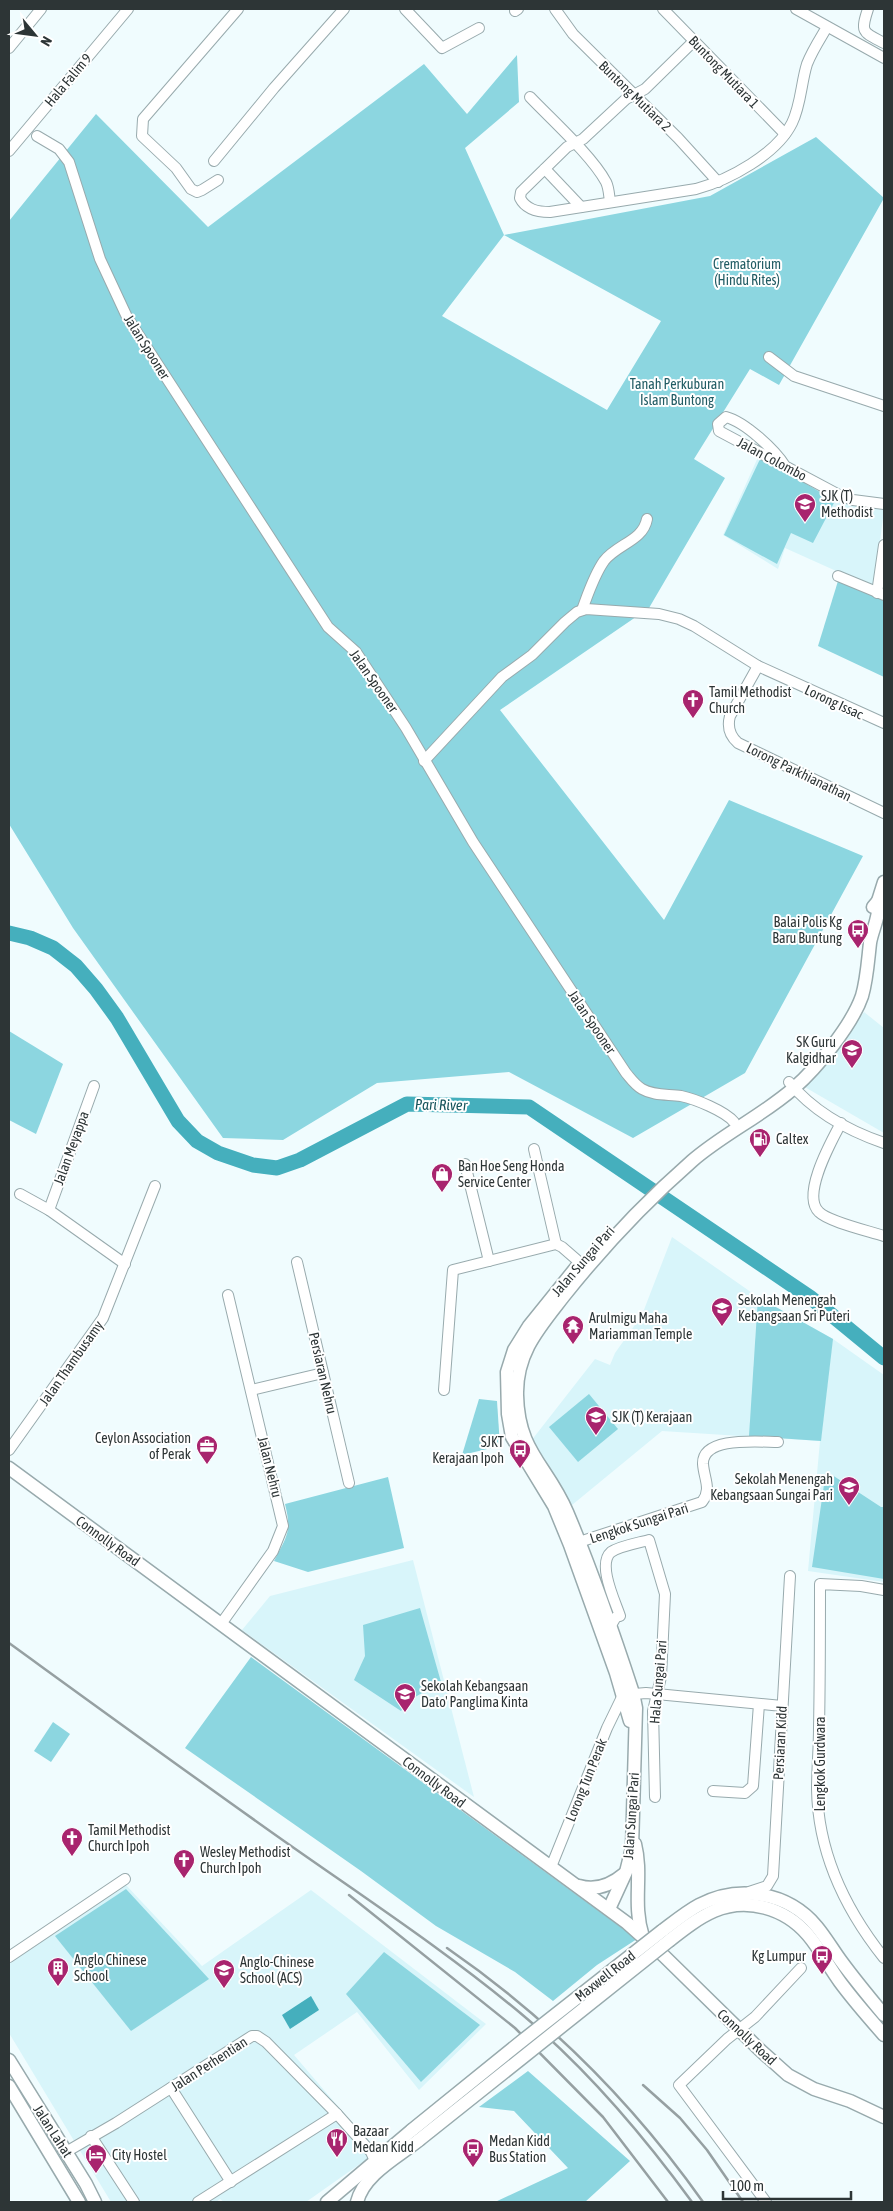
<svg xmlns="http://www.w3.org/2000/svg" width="893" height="2211" viewBox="0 0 893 2211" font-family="'Asap Condensed',sans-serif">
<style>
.built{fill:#d8f5fa}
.green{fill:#8cd6e0;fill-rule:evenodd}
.water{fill:#45afbd}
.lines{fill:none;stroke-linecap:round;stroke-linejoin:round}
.river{stroke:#45afbd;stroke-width:15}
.minor-casing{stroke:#98aaad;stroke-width:12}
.major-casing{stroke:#98aaad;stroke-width:15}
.minor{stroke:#fff;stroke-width:10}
.major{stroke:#fff;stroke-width:12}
.rail{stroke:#96a0a2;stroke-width:2.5}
.major-bridge-casing{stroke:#98aaad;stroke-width:15;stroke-linecap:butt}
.major-bridge{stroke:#fff;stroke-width:12}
.labels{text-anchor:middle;stroke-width:4;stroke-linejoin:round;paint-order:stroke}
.street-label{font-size:14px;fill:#2d3536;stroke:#fff}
.park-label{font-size:14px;fill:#225c64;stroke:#fff}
.poi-label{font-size:14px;fill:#2d3536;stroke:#fff;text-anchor:start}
.water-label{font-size:15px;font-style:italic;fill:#16535b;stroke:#fff}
</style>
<rect width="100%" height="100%" fill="#f0fcfe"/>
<g class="built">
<path d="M759,455l80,45 45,10 -10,78 -89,-40 -7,21 -55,-34z"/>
<path d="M864,1012l20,16v105l-81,-47 33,-35z"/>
<path d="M672,1237l86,60 75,42 51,36v207l-76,-11 12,-130 -158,-10 -90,74 -41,-64 64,-82 15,6 5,-12 27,-38z"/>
<path d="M413,1560l61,237 -232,-167 28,-34z"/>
<path d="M125,1884l77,82 109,-76 175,134 -67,66 -62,-78 -63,43 83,97 -71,50h-82l-4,-3 -4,3h-105l-102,-169v-69z"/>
</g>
<g class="green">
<path d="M517,55l2,47 -54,46 39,87 206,-39 106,-59 68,61 -105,187 -29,-16 -56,90 31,19 -76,130 -149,102 164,210 65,-120 134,56 -118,217 -112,65 -124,-66 -132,11 -94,57 -60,-2 -150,-210 -64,-104v-603l87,-107 112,113 216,-163 43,50zM504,235l157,86 -54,89 -165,-94z"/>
<path d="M761,457l74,44 -22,42 -22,-10 -14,31 -53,-29z"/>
<path d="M838,581l46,17v79l-66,-31z"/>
<path d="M9,1031l54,33 -27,70 -27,-14z"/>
<path d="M758,1297l75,42 -12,102 -72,-5z"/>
<path d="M589,1394l29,35 -40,33 -29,-35z"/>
<path d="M479,1399l18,2 3,45 -38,9z"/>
<path d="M826,1471l55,36h3v72l-72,-12z"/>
<path d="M388,1477l16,71 -96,24 -34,-11c13,-25 18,-29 11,-57z"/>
<path d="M420,1608l21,74 -31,18 -9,11 -47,-31 11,-24 -2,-31z"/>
<path d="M251,1657l386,282 -40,26 -44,36 -38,-29 -79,-46 -75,-55 -176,-123z"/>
<path d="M53,1722l17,12 -19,28 -17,-11z"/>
<path d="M126,1889l83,90 -78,52 -76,-95z"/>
<path d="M384,1952l96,73 -59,57 -75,-88z"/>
<path d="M528,2071l102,90 -45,41h-90l73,-34 -54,-57 -35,-4z"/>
</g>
<path class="water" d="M311,1996l8,14 -29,19 -8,-14z"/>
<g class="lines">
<path class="river" d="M9,933l21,5 23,10 23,18 20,23 21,29 61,103 19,20 21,12 35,12 24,3 23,-8 107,-56 122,3 282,191 73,60"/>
<g class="minor-casing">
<g id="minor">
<path d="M405,9l37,39 37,-20"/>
<path d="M555,9l18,25 105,104 40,44"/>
<path d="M663,9l122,125"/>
<path d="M796,9l88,49"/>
<path d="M868,9c-8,24 -5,23 16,34"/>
<path d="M515,11l3,-2"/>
<path d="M694,41l-49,48 -19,10 -43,40 -16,8 -46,45 -1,6c6,12 18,14 30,14l146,-23c33,-9 81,-35 96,-66 9,-18 9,-40 15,-59 5,-13 13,-25 20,-37"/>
<path d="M9,48l32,-39"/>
<path d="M530,97c22,23 62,59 76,85 3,6 3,13 4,20"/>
<path d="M37,136l22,13 10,13 31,97 27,58 201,310 28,25 50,76 67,114 153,231c5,6 9,12 16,16 12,7 26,5 39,7 14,3 44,15 53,26"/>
<path d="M9,151l119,-142"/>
<path d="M214,161l60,-73 70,-79"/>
<path d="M545,169l36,38"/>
<path d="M218,180l-16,10 -5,2 -6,-3 -15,-21 -34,-32 1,-17 95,-110"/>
<path d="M769,357l25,19 90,30"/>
<path d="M785,466c-10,-16 -40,-44 -59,-49l-8,7 1,7 122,65 12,4 31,4"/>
<path d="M838,576l46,19"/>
<path d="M877,593l7,-48"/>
<path d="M582,610c6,-16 12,-35 22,-49 13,-17 39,-20 43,-42"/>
<path d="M758,666l-28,50c-3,11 0,20 8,27l146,70"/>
<path d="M424,761l78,-84 30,-22 33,-33 12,-10 9,-3 73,5 20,5 15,7 64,40 126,57"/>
<path d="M789,1082c24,29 60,49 95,61"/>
<path d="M841,1123c-10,19 -40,72 -22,89 10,10 50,19 65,24"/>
<path d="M534,1149l22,95"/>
<path d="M465,1164l24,97"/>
<path d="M20,1194l29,16 76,54"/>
<path d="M49,1210l45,-124"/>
<path d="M297,1262l52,221"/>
<path d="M251,1390l72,-17"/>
<path d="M444,1390l9,-120 103,-26 6,3 23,20"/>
<path d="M9,1450l94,-132 52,-132"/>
<path d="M573,1544l129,-42c10,-13 2,-23 1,-38 -1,-28 56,-22 75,-22"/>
<path d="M884,1590l-23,-4 -41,-2c0,48 0,96 -1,144 0,21 -2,41 -2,61 1,64 28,120 67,169"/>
<path d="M221,1624l52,-73 10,-25 -55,-231"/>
<path d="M610,1627l6,-10 4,-1c-5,-15 -23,-52 -9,-64 9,-6 27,-9 38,-12l16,54 -4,83 -8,34 2,86"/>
<path d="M713,1791l32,2 8,-7 6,-82"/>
<path d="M551,1867l56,-139 16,-33 23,-2 136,13"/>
<path d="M749,1892l18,-6 6,-10 17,-300"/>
<path d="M9,1957l116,-78"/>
<path d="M171,2088l60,94"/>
<path d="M91,2136l43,66"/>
<path d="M66,2152l50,-29 136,-87h5l9,6 71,72 34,38 4,9"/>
<path d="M198,2202l139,-88"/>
<path d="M766,2202l-87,-117 48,-46 28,-22 46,-49"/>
</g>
</g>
<g class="major-casing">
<g id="major">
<path d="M873,907l5,-6 6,-19"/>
<path d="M579,1264l-50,62 -15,24 -7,22 1,42 4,23 42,69 16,39 46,128 14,48"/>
<path d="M9,1468l618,455 37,33 96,94 28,25 26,14 36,12 34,16"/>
<path d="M635,1844c8,32 -3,59 8,93"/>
<path d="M579,1886c17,5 32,-1 45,-12"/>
<path d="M609,1909l17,-37 6,-24 4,-140 -3,-15c-20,-61 -41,-122 -66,-181 -20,-47 -49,-60 -50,-117 -1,-42 22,-67 46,-98 39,-49 81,-94 129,-136 31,-27 70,-45 102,-73 23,-20 58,-63 68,-92 5,-17 6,-36 8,-53 2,-13 11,-29 8,-42"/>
<path d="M662,1931c12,-9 24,-19 37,-26 40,-21 89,-13 118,22 9,11 16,23 24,34 14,19 28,36 43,54"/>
<path d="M670,1940c14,-11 28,-22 44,-29 33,-14 71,-3 94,24 12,14 21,32 32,47 14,19 29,36 44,53"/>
<path d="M9,2060l77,124 9,18"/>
<path d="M9,2086l70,116"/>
<path d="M327,2202l85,-72"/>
<path d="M357,2202c7,-28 41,-45 62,-62"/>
</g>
</g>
<use href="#minor" class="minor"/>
<use href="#major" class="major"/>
<g class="rail">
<path d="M9,1643c91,66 183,133 275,198 81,57 165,112 241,176 64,54 118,118 167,185"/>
<path d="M349,1895l166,133 88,89 65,85"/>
<path d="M447,1948c100,69 186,155 256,254"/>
<path d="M643,2085l37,33 27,32 36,52"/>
</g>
<g class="major-bridge-casing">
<g id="major-bridge">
<path d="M412,2130l110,-89 140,-110"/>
<path d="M419,2140l251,-200"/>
</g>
</g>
<use href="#major-bridge" class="major-bridge"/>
</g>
<defs>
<g id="school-pin" transform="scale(1.125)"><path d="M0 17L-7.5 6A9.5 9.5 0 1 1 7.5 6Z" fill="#a8246e" stroke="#fff"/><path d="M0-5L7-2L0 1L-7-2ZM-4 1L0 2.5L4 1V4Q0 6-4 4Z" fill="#fff"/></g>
<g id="church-pin" transform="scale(1.125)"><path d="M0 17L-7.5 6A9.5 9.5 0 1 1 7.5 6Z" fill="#a8246e" stroke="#fff"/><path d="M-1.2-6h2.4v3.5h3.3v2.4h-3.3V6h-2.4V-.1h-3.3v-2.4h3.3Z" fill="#fff"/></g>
<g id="bus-pin" transform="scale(1.125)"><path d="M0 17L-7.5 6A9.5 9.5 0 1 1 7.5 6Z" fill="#a8246e" stroke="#fff"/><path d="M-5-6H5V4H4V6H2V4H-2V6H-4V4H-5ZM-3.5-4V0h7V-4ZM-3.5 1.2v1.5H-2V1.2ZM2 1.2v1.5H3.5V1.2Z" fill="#fff"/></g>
<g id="fuel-pin" transform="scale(1.125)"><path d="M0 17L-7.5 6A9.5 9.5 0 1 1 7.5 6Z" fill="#a8246e" stroke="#fff"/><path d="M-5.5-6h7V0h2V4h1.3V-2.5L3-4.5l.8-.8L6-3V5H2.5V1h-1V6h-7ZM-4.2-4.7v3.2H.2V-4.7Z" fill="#fff"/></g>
<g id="shop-pin" transform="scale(1.125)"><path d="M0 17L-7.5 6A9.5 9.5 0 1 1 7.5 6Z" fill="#a8246e" stroke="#fff"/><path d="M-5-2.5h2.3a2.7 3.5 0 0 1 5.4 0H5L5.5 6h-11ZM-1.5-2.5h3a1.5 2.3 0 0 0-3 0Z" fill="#fff"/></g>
<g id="temple-pin" transform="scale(1.125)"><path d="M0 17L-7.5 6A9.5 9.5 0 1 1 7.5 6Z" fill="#a8246e" stroke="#fff"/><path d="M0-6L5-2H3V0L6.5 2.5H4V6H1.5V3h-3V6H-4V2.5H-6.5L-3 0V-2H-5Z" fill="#fff"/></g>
<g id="office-pin" transform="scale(1.125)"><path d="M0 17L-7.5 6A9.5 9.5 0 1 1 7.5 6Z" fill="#a8246e" stroke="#fff"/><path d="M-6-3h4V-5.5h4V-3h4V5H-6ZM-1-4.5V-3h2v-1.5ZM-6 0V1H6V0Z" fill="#fff"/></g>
<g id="building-pin" transform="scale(1.125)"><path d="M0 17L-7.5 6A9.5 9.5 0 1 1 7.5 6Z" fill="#a8246e" stroke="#fff"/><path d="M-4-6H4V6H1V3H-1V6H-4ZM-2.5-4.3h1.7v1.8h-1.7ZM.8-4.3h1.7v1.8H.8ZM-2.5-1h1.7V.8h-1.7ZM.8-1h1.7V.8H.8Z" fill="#fff"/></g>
<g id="restaurant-pin" transform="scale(1.125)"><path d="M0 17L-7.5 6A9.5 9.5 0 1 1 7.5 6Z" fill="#a8246e" stroke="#fff"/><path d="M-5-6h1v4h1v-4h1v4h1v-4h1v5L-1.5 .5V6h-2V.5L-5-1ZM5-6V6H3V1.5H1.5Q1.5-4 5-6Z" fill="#fff"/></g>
<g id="hotel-pin" transform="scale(1.125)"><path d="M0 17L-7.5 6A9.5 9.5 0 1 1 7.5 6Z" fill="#a8246e" stroke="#fff"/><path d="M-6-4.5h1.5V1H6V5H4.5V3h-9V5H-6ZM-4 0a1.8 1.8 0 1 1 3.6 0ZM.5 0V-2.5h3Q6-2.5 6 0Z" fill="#fff"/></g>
</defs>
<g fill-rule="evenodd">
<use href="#school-pin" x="805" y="504"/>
<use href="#church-pin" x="693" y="700"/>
<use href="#bus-pin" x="858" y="930"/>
<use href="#school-pin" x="852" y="1050"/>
<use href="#fuel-pin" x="760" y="1139"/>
<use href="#shop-pin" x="442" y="1174"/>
<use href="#school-pin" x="722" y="1308"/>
<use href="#temple-pin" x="573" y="1326"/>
<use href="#school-pin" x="596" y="1417"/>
<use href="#office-pin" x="207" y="1446"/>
<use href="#bus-pin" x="520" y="1450"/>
<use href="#school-pin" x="849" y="1487"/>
<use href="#school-pin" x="405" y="1694"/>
<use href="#church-pin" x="72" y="1838"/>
<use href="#church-pin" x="184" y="1860"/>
<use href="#bus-pin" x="822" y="1956"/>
<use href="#building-pin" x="58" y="1968"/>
<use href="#school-pin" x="224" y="1970"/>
<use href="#restaurant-pin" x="337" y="2139"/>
<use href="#bus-pin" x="473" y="2149"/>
<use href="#hotel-pin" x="96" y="2155"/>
</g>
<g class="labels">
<g class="street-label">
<text transform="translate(724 72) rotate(46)" y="5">Buntong Mutiara 1</text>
<text transform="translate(68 80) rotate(-50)" y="5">Hala Falim 9</text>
<text transform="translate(635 96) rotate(44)" y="5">Buntong Mutiara 2</text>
<text transform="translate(147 347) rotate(58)" y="5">Jalan Spooner</text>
<text transform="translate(772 459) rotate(28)" y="5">Jalan Colombo</text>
<text transform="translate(374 681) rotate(55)" y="5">Jalan Spooner</text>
<text transform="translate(834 702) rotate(25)" y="5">Lorong Issac</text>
<text transform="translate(799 772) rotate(26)" y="5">Lorong Parkhianathan</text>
<text transform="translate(592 1022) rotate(56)" y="5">Jalan Spooner</text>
<text transform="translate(71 1148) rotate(-70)" y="5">Jalan Meyappa</text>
<text transform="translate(583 1261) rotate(-49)" y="5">Jalan Sungai Pari</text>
<text transform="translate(71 1363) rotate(-55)" y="5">Jalan Thambusamy</text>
<text transform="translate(323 1373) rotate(77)" y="5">Persiaran Nehru</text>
<text transform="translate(270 1467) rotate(76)" y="5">Jalan Nehru</text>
<text transform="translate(639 1523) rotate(-18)" y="5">Lengkok Sungai Pari</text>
<text transform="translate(108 1541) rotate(36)" y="5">Connolly Road</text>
<text transform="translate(658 1682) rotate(-85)" y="5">Hala Sungai Pari</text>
<text transform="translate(780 1743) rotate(-87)" y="5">Persiaran Kidd</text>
<text transform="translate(820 1764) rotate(-90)" y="5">Lengkok Gurdwara</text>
<text transform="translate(586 1780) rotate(-68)" y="5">Lorong Tun Perak</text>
<text transform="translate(434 1782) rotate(37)" y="5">Connolly Road</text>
<text transform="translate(631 1816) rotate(-86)" y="5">Jalan Sungai Pari</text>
<text transform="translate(605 1976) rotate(-38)" y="5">Maxwell Road</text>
<text transform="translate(747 2037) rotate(43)" y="5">Connolly Road</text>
<text transform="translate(209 2064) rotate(-33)" y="5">Jalan Perhentian</text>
<text transform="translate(53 2131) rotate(57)" y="5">Jalan Lahat</text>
</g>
<g class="park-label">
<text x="747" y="269">Crematorium<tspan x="747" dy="16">(Hindu Rites)</tspan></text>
<text x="677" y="389">Tanah Perkuburan<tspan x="677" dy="16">Islam Buntong</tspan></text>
</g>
<g class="poi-label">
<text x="821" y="501">SJK (T)<tspan x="821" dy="16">Methodist</tspan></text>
<text x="709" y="697">Tamil Methodist<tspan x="709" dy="16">Church</tspan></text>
<text x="842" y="927" text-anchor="end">Balai Polis Kg<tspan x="842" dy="16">Baru Buntung</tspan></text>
<text x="836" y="1047" text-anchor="end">SK Guru<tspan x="836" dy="16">Kalgidhar</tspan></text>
<text x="776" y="1144">Caltex</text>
<text x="458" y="1171">Ban Hoe Seng Honda<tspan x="458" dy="16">Service Center</tspan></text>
<text x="738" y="1305">Sekolah Menengah<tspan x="738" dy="16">Kebangsaan Sri Puteri</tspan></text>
<text x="589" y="1323">Arulmigu Maha<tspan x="589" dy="16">Mariamman Temple</tspan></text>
<text x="612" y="1422">SJK (T) Kerajaan</text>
<text x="191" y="1443" text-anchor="end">Ceylon Association<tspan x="191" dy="16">of Perak</tspan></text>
<text x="504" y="1447" text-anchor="end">SJKT<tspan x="504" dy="16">Kerajaan Ipoh</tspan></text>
<text x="833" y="1484" text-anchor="end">Sekolah Menengah<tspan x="833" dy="16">Kebangsaan Sungai Pari</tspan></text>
<text x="421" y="1691">Sekolah Kebangsaan<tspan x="421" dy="16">Dato' Panglima Kinta</tspan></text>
<text x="88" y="1835">Tamil Methodist<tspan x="88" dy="16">Church Ipoh</tspan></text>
<text x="200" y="1857">Wesley Methodist<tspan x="200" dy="16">Church Ipoh</tspan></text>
<text x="806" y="1961" text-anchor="end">Kg Lumpur</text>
<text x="74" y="1965">Anglo Chinese<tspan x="74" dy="16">School</tspan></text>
<text x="240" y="1967">Anglo-Chinese<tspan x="240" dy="16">School (ACS)</tspan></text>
<text x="353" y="2136">Bazaar<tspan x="353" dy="16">Medan Kidd</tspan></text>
<text x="489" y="2146">Medan Kidd<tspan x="489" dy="16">Bus Station</tspan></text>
<text x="112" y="2160">City Hostel</text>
</g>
<g class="water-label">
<text transform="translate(441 1105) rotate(1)" y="5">Pari River</text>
</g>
</g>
<rect width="893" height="2211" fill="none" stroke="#2d3536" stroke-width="20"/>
<g transform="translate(35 35) rotate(119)" stroke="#ffffff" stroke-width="4" paint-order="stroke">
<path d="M0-4L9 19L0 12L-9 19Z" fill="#2d3536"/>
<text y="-8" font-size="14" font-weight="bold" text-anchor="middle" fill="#2d3536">N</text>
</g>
<path d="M723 2191v8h128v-8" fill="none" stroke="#2d3536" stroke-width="2.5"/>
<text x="730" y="2191" font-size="15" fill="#2d3536" stroke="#ffffff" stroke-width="4" paint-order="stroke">100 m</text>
</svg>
